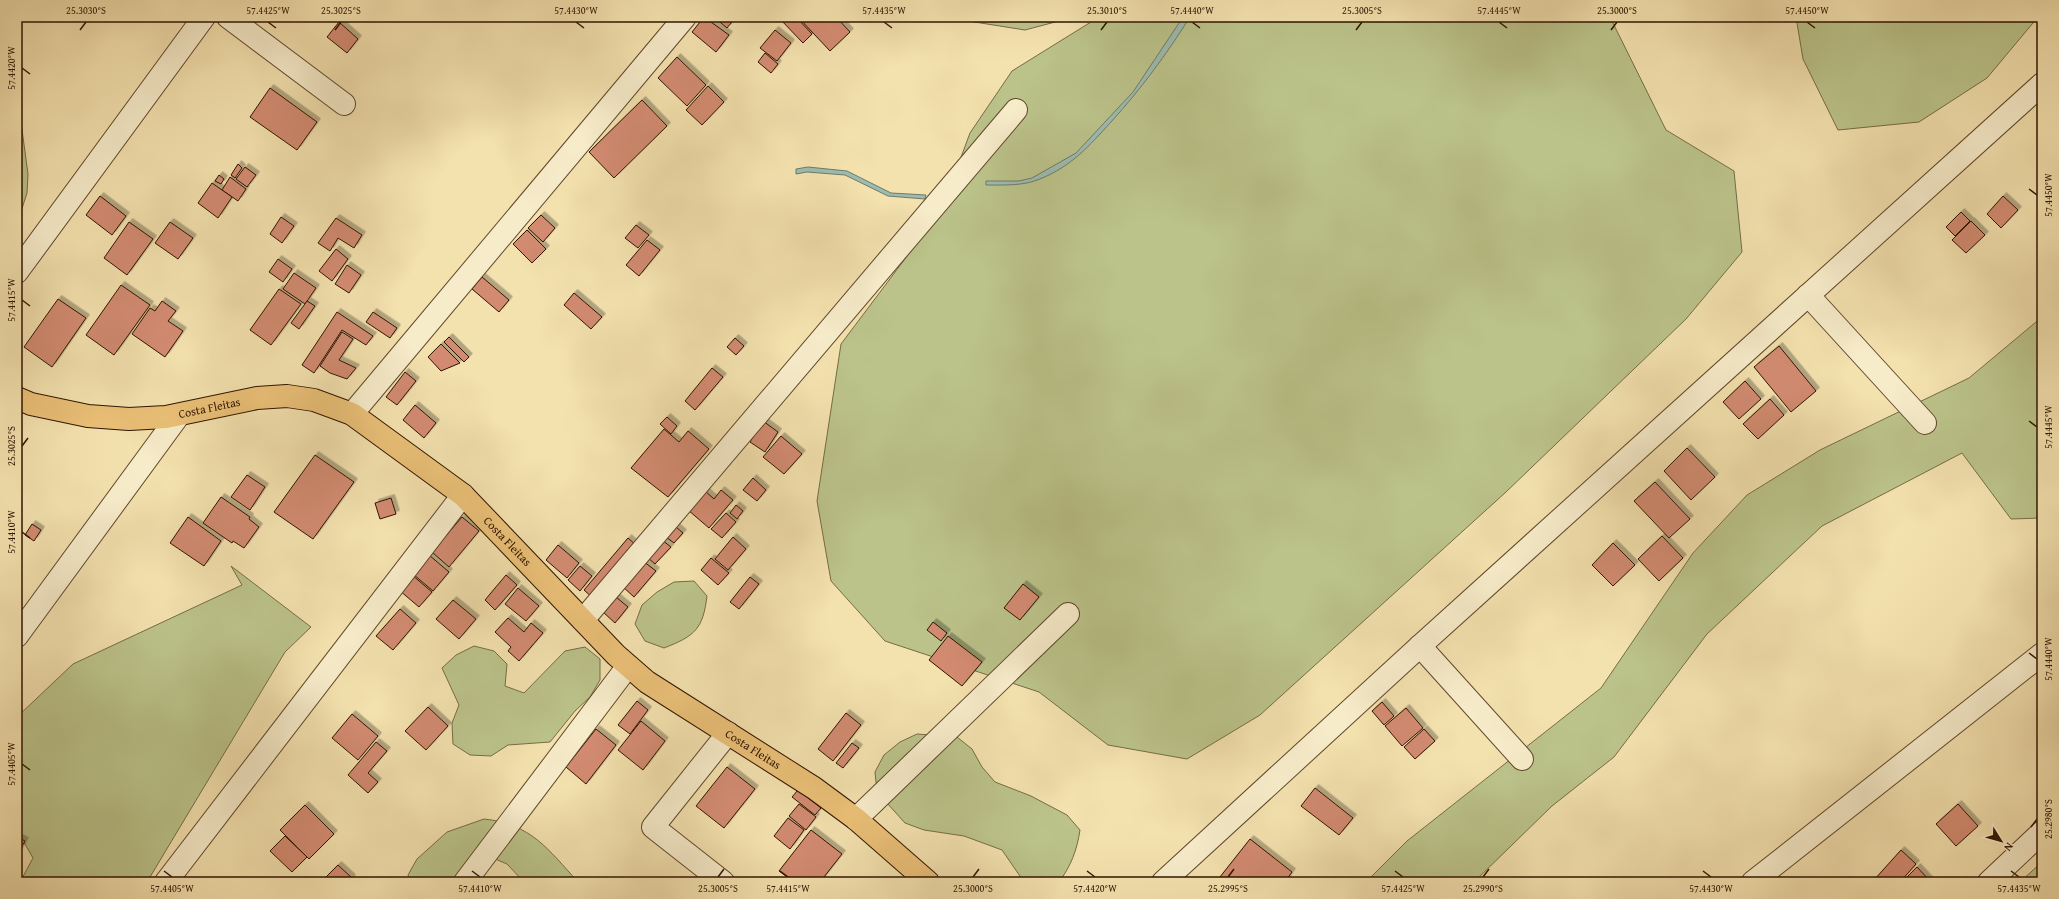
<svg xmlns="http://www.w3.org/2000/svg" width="2059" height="899" viewBox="0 0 2059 899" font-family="'Gentium Book Plus',serif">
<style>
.green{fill:#bbc38a;stroke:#766c45}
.water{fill:#9cbcb0;stroke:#71796a}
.building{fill:#d28b71;stroke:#301400;filter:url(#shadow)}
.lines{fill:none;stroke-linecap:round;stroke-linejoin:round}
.minor-casing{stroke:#61472c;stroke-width:24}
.major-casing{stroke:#301400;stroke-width:24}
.minor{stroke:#f7ecca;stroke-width:22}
.major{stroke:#eac077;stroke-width:22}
.ticks{fill:none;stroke:#301400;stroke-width:1.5}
.labels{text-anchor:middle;stroke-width:4;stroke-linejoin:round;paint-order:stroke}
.street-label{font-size:12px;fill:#301400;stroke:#f7ecca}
.neatline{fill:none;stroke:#301400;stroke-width:1.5}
.ticks-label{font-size:10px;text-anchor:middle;fill:#301400}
</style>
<defs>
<filter id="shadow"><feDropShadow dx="3.5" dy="-3.5" stdDeviation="0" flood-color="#0004"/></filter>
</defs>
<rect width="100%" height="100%" fill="#f3e1ae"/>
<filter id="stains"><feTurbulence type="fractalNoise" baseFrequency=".005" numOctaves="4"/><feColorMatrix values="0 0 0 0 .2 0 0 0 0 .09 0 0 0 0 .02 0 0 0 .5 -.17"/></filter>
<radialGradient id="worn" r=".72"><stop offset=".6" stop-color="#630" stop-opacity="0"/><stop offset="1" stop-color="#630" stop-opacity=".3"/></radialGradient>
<g class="green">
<path d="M943,17h131l-49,13z"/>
<path d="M1099,17h511l56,113 68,41 8,81 -56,67 -180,173 -246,223 -73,44 -79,-14 -69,-53 -154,-51 -54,-60 -14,-80 24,-157 100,-133 29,-78 42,-62z"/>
<path d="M1796,17h242l-51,61 -68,44 -81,8 -35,-71z"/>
<path d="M17,93l11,81 -1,19 -10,31z"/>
<path d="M2042,317v201l-31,1 -49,-66 -140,73 -115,108 -93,123 -62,49 -78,76h-108l41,-41 194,-153 92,-135 54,-58 73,-45 149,-72z"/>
<path d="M231,566l80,61 -26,25 -138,230h-127l13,-24 -16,-28v-113l56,-53 169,-79z"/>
<path d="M694,581l13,15c-4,33 -12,40 -43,52l-19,-7 -10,-17 7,-19 15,-13 17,-10z"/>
<path d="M474,646l20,5 13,13 -2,22 19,7 41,-42 20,-4 15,12v21l-10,17 -15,14 -25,31 -42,3 -17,11 -21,-1 -17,-11 -1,-21 7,-18 -17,-37 14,-13z"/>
<path d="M917,734l40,3 15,12 10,18 13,15 36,14 36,19 13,15c-3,20 -9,36 -21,52h-35l-22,-32 -38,-14 -40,-6 -19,-7 -28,-31 -2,-20 9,-17 16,-13z"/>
<path d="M484,819c47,5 64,30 94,63h-54l-17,-18 -19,-8 -20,7 -16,19h-42l-2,-7 9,-16 30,-27z"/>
<path d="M2042,862v20h-22z"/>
</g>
<g class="water">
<path d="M1183,17h7c-24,38 -49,72 -79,105 -22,24 -39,44 -71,57 -17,7 -35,6 -54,6v-4h33l13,-3 44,-25 57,-61z"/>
<path d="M808,167l39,4 44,22 35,2 -1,4 -37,-3 -43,-21 -38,-3 -11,2v-5z"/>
</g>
<g class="building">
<path d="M704,17l25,18 -13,17 -24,-20z"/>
<path d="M714,17h22l-9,11z"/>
<path d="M783,17h13l16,17 -9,9 -23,-24z"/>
<path d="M798,17h38l14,15 -20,19z"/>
<path d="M339,22l19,17 -11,14 -20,-16z"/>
<path d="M775,30l16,13 -14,18 -17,-13z"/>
<path d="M765,53l13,11 -7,9 -13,-11z"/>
<path d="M677,57l29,28 -19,21 -29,-28z"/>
<path d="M708,86l16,16 -22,23 -16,-15z"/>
<path d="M270,88l47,34 -20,28 -47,-33z"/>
<path d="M642,100l25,26 -53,52 -25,-26z"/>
<path d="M238,164l4,4 -7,10 -4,-3z"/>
<path d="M245,167l11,8 -9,12 -11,-8z"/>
<path d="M219,175l5,4 -3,5 -6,-3z"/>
<path d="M230,177l16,12 -8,12 -16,-11z"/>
<path d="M212,183l20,14 -14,21 -20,-15z"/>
<path d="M100,196l26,20 -14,19 -26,-20z"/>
<path d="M2003,196l15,14 -17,18 -14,-14z"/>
<path d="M1961,212l9,9 -15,15 -9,-9z"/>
<path d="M541,215l14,13 -12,14 -15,-14z"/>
<path d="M281,217l13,9 -12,17 -12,-9z"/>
<path d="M336,218l26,17 -8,13 -16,-10 -8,13 -12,-8z"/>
<path d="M1971,221l14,14 -19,18 -14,-13z"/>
<path d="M129,222l24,17 -26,36 -23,-17z"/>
<path d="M170,222l23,16 -15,21 -23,-16z"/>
<path d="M636,225l13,10 -11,13 -13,-10z"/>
<path d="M527,230l19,19 -14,14 -19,-19z"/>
<path d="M647,240l13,10 -21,26 -13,-11z"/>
<path d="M336,249l12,10 -16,22 -13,-10z"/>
<path d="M278,259l14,10 -9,13 -14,-10z"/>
<path d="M347,265l14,10 -12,18 -14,-9z"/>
<path d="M294,273l22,15 -11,16 -22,-15z"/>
<path d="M482,277l27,23 -10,12 -27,-23z"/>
<path d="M121,285l29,20 -36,50 -28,-20z"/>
<path d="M279,289l22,15 -30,41 -21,-15z"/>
<path d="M574,293l28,24 -11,12 -27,-24z"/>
<path d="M58,299l28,19 -34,49 -28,-20z"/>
<path d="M162,301l14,10 -8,10 15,10 -18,26 -33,-23 18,-26 5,3z"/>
<path d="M307,301l8,5 -16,23 -8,-6z"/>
<path d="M337,312l36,24 -7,9 -24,-15 -28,43 -12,-8z"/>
<path d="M373,312l24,16 -7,10 -24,-16z"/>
<path d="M342,332l11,7 -14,21 17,8 -9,11 -17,-6 -10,-7z"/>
<path d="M449,337l20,20 -5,5 -20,-20z"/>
<path d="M735,338l9,8 -8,9 -9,-8z"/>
<path d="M441,344l19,19 -19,8 -13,-14z"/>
<path d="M1779,346l37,45 -25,21 -37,-45z"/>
<path d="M712,368l11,9 -28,33 -10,-9z"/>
<path d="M405,372l11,9 -19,24 -11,-8z"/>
<path d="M1745,381l16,18 -22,20 -16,-17z"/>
<path d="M1770,399l14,16 -26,24 -15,-15z"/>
<path d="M415,405l21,18 -12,15 -21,-18z"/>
<path d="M667,417l10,9 -6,8 -11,-10z"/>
<path d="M763,421l15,11 -13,20 -15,-10z"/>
<path d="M664,429l15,13 9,-11 21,18 -41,48 -37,-29z"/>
<path d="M781,436l21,18 -18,20 -21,-17z"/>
<path d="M1687,448l28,29 -24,23 -27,-29z"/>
<path d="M315,455l39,27 -41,57 -39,-27z"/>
<path d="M247,475l18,12 -15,23 -19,-13z"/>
<path d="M753,478l13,12 -9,11 -14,-11z"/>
<path d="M1655,482l35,37 -21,19 -35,-37z"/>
<path d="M704,490l10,9 7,-9 12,10 -24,28 -21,-18z"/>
<path d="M221,497l29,20 -1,2 10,8 -15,21 -11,-7 -1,2 -29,-20z"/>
<path d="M391,498l5,16 -16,5 -5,-16z"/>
<path d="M736,505l7,6 -6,8 -7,-6z"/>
<path d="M726,513l10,9 -14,16 -11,-9z"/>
<path d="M188,517l33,24 -17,25 -34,-23z"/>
<path d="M462,517l17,14 -30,36 -17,-15z"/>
<path d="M32,524l9,6 -7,11 -9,-6z"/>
<path d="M675,526l8,7 -9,10 -8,-6z"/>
<path d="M1662,536l21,22 -24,23 -21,-22z"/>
<path d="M733,537l13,12 -18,21 -13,-11z"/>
<path d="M628,538l10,9 -44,52 -10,-9z"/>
<path d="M662,540l9,7 -16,17 -8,-7z"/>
<path d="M1613,543l22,22 -22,21 -21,-21z"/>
<path d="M558,545l21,18 -12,15 -21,-18z"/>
<path d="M429,555l20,17 -16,19 -20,-17z"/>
<path d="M711,558l18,15 -11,12 -17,-15z"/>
<path d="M643,561l13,10 -22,26 -12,-11z"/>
<path d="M580,566l12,10 -12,15 -12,-11z"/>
<path d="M412,575l20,17 -13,15 -20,-17z"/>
<path d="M506,575l11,10 -22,25 -10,-10z"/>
<path d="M750,577l9,7 -20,25 -9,-7z"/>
<path d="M1023,584l16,13 -19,23 -16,-12z"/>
<path d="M518,588l21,18 -13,15 -21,-17z"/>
<path d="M616,597l12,10 -13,16 -12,-11z"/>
<path d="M453,600l23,19 -17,20 -23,-20z"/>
<path d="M400,609l16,14 -23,27 -17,-14z"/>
<path d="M508,618l16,14 7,-9 12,10 -24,28 -11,-10 3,-4 -16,-15z"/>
<path d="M933,622l14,11 -6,8 -14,-11z"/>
<path d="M948,636l34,26 -20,24 -33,-26z"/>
<path d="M637,701l11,9 -18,24 -12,-9z"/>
<path d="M1382,702l12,14 -10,9 -12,-14z"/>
<path d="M428,707l20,19 -22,24 -21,-19z"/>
<path d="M1406,708l17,20 -21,18 -17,-20z"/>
<path d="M846,713l15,12 -28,36 -15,-12z"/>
<path d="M352,714l26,22 -20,24 -26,-22z"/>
<path d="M641,721l24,20 -22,29 -25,-20z"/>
<path d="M596,729l20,16 -30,39 -20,-17z"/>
<path d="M1424,729l11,12 -20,18 -11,-12z"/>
<path d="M376,742l11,9 -19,22 10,9 -10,11 -20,-18z"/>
<path d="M852,743l7,5 -16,20 -7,-5z"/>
<path d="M727,767l28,22 -31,39 -28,-22z"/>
<path d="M1315,788l38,30 -14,17 -38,-29z"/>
<path d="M798,790l23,18 -6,7 -23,-18z"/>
<path d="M799,804l17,13 -10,13 -17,-14z"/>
<path d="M1958,804l20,22 -22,20 -20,-22z"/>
<path d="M305,805l29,29 -25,25 -29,-29z"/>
<path d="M788,818l16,12 -14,19 -16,-13z"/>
<path d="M811,830l31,24 -22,28h-26l-15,-11z"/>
<path d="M285,836l22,21 -15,15 -22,-21z"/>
<path d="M17,837l8,4 -8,14z"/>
<path d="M1250,839l42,33 -7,10h-69z"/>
<path d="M1901,850l15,14 -16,18h-24l-2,-2z"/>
<path d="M338,865l14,13 -3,4h-21l-3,-4z"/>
<path d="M1917,867l14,15h-20l-4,-5z"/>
</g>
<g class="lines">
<g class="minor-casing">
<g id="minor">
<path d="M228,17l116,87"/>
<path d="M17,272l187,-255"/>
<path d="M1808,295l117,128"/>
<path d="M352,414l333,-397"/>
<path d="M583,620l433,-510"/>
<path d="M17,636l162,-221"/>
<path d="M1420,646l102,113"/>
<path d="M856,819l212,-205"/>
<path d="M166,882l297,-387"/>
<path d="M465,882l163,-216"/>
<path d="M723,882l-70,-55 75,-94"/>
<path d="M1163,882l257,-236 622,-562"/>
<path d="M1753,882l289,-228"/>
<path d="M1989,882l53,-50"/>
</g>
</g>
<g class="major-casing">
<g id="major">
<path id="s1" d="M17,398l14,6 57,12 41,3 37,-2 91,-19 30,-2 27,4 38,14 111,81 153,160 31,27 167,106 42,31 72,63"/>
</g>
</g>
<use href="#minor" class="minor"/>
<use href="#major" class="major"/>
</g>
<path class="ticks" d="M268,22l8,6M576,22l8,6M884,22l8,6M1192,22l8,6M1499,22l8,6M1807,22l8,6M80,30l6,-8M335,30l6,-8M1101,30l6,-8M1356,30l6,-8M1611,30l6,-8M22,68l8,6M2029,189l8,6M22,300l8,6M2029,421l8,6M22,446l6,-8M22,532l8,6M2029,653l8,6M22,764l8,6M2031,827l6,-8M164,871l8,6M472,871l8,6M780,871l8,6M1087,871l8,6M1395,871l8,6M1703,871l8,6M2011,871l8,6M718,877l6,-8M973,877l6,-8M1228,877l6,-8M1483,877l6,-8"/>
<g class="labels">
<g class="street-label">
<text dy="4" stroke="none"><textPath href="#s1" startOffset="196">Costa Fleitas</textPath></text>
<text dy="4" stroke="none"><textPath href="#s1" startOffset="544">Costa Fleitas</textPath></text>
<text dy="4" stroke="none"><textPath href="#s1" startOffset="868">Costa Fleitas</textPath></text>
</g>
</g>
<rect width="2059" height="899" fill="none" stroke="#f3e1ae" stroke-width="44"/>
<g transform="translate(2001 841) rotate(127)" stroke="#f7ecca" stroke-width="3" paint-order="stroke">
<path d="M0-3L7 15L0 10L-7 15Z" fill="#301400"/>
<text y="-6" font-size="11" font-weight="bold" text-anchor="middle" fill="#301400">N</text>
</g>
<rect x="22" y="22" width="2015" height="855" class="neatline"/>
<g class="ticks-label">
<text x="86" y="14">25.3030°S</text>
<text x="268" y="14">57.4425°W</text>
<text x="341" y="14">25.3025°S</text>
<text x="576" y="14">57.4430°W</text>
<text x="884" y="14">57.4435°W</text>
<text x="1107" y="14">25.3010°S</text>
<text x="1192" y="14">57.4440°W</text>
<text x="1362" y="14">25.3005°S</text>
<text x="1499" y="14">57.4445°W</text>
<text x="1617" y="14">25.3000°S</text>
<text x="1807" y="14">57.4450°W</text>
<text transform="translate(11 68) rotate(-90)" y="4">57.4420°W</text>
<text transform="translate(2048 195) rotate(-90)" y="4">57.4450°W</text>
<text transform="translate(11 300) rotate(-90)" y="4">57.4415°W</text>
<text transform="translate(2048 427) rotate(-90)" y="4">57.4445°W</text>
<text transform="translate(11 446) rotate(-90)" y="4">25.3025°S</text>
<text transform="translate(11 532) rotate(-90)" y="4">57.4410°W</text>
<text transform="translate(2048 659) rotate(-90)" y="4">57.4440°W</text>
<text transform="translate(11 764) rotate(-90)" y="4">57.4405°W</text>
<text transform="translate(2048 819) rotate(-90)" y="4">25.2980°S</text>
<text x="172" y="892">57.4405°W</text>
<text x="480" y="892">57.4410°W</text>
<text x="718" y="892">25.3005°S</text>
<text x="788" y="892">57.4415°W</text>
<text x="973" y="892">25.3000°S</text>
<text x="1095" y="892">57.4420°W</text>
<text x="1228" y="892">25.2995°S</text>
<text x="1403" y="892">57.4425°W</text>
<text x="1483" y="892">25.2990°S</text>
<text x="1711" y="892">57.4430°W</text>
<text x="2019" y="892">57.4435°W</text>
</g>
<rect width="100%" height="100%" filter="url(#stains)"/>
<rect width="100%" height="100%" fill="url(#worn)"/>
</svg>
